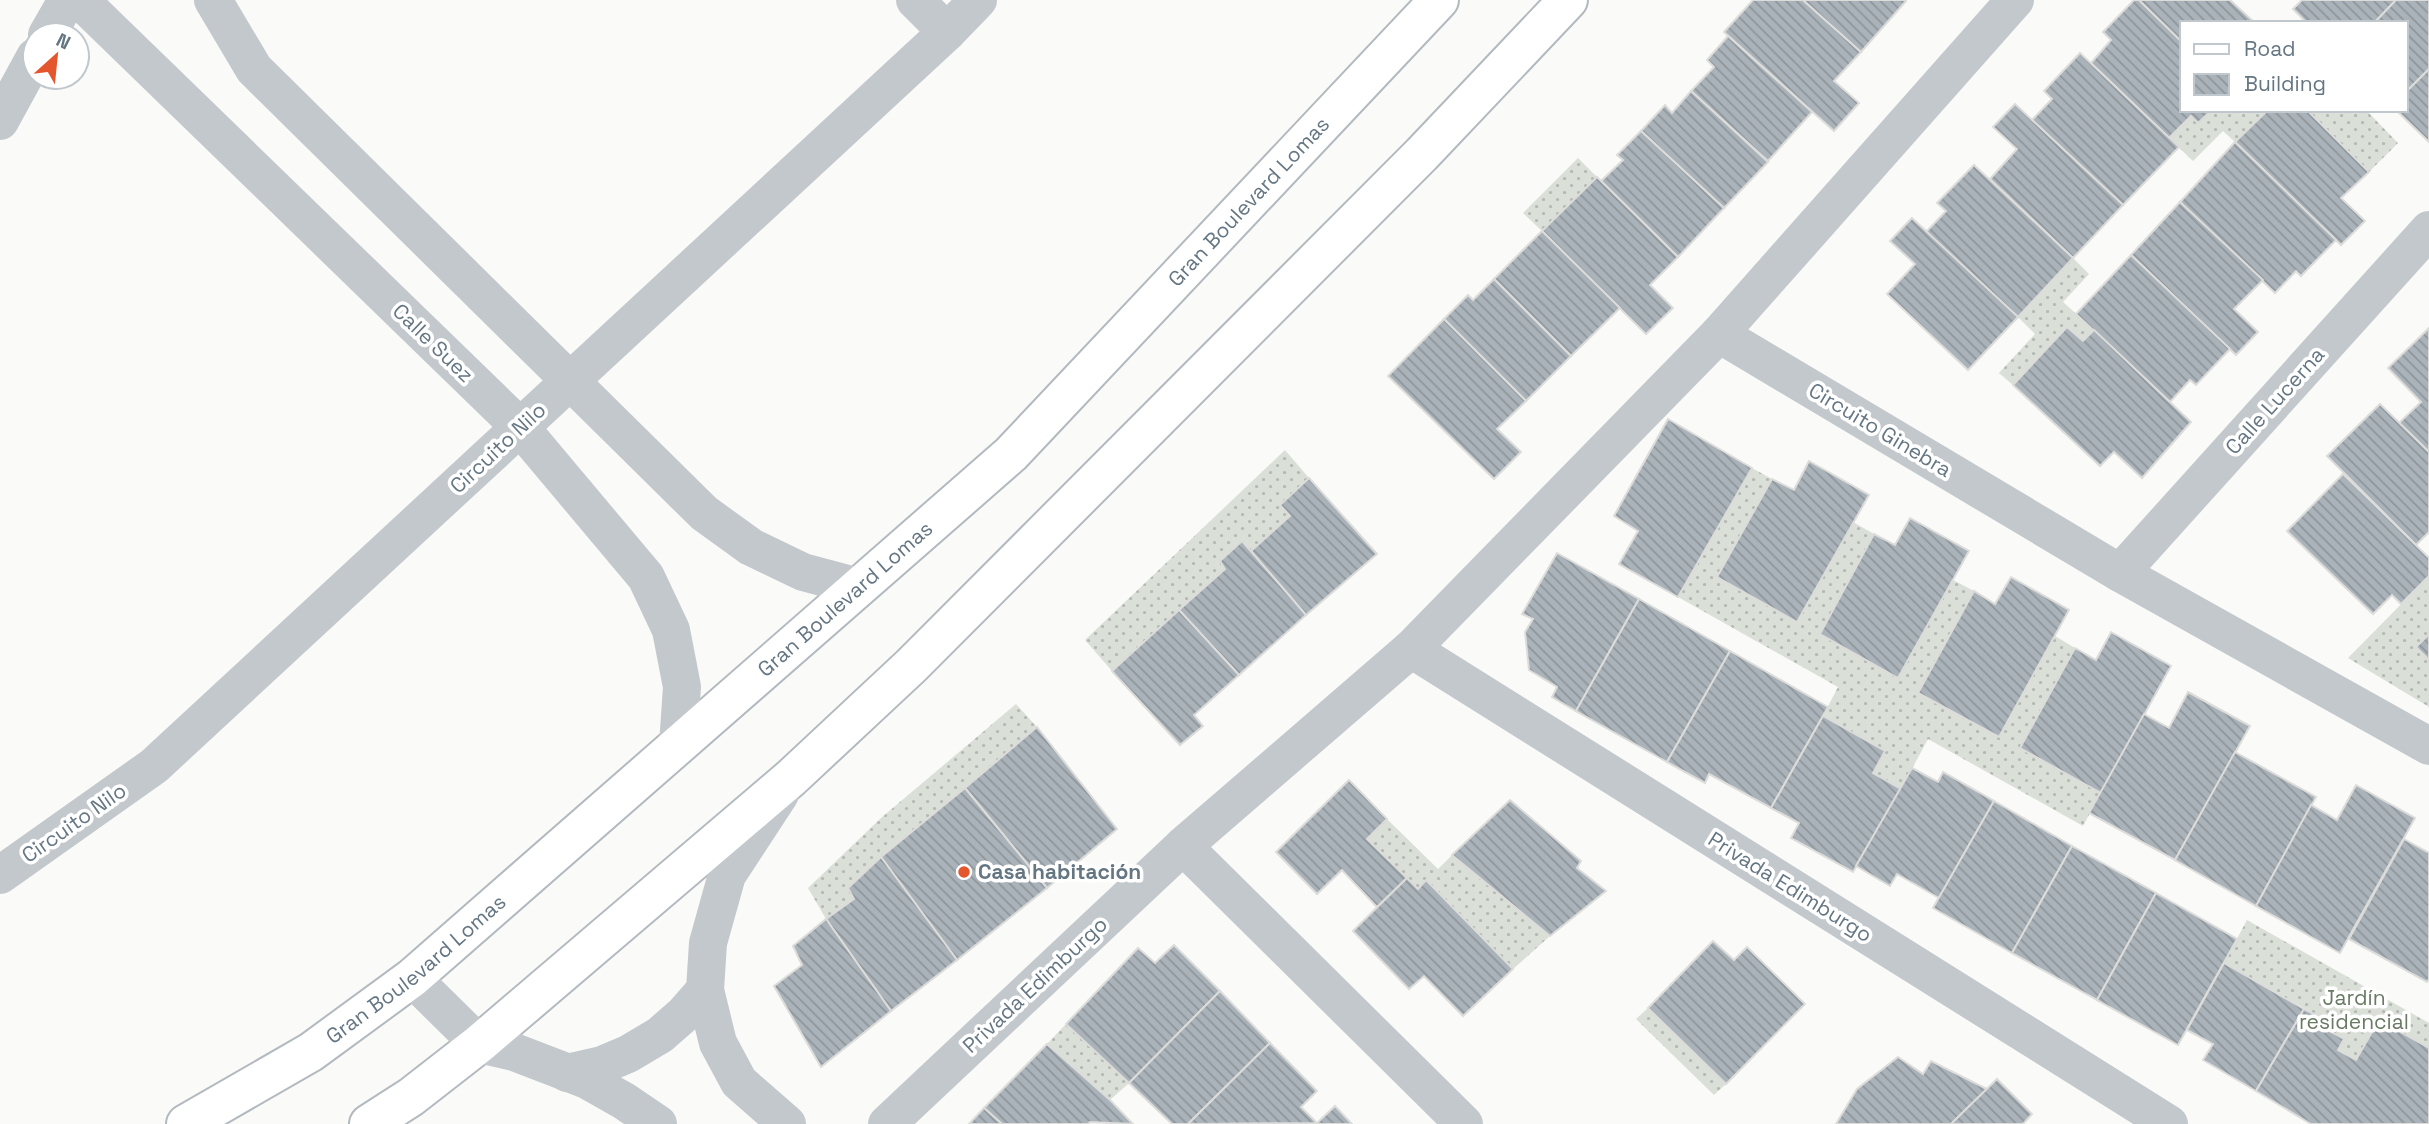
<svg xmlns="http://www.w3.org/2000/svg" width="2429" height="1124" viewBox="0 0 2429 1124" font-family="'Space Grotesk',sans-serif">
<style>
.grass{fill:url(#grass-dots)}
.building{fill:url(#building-back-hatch);stroke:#dcdcda;stroke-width:2}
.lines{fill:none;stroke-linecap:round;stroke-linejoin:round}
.secondary-casing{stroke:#b3babf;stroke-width:42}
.minor{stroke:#c3c8cc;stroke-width:38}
.secondary{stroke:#fff;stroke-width:38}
.poi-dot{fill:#e4572e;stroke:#fff;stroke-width:2.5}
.labels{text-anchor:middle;stroke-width:7;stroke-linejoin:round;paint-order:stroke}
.street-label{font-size:21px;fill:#657683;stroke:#fff}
.poi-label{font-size:21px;font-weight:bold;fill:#657683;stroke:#fff;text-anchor:start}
.park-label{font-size:21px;fill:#687a64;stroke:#fff}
</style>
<defs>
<pattern id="grass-dots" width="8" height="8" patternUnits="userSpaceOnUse" patternTransform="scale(1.75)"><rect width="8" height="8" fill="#dadfd7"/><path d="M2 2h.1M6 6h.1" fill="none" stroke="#b4b9b4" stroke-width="1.8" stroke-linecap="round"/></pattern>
<pattern id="building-back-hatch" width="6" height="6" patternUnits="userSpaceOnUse" patternTransform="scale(1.75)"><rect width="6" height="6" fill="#aab3b9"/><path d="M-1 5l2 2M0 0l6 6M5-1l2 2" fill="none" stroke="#8e969c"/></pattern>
</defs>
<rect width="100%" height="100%" fill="#fafaf8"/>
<g class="grass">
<path d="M2212,110h56l-33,32 -12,-11 -30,30 -24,-23 22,-22 7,7z"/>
<path d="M2307,110h59l32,33 -29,29z"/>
<path d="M1578,158l19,19 -55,54 -19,-18z"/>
<path d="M2073,258l16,16 -26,28 31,28 -11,11 -16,-14 -54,58 -14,-12 36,-39 -17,-17z"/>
<path d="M1285,450l24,28 -29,27 10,11 -39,35 -9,-10 -22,20 5,8 -113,102 -27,-31z"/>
<path d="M1752,468l20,11 -55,98 136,-55 21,12 -53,100 77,44 55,-98 21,11 -56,102 81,44 56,-101 20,12 -55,100 81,45 -18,33 -155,-87 -27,50 -28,-16 12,-22 -62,-35 15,-29 -160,-90z"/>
<path d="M2429,576v58l-13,13 13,13v47l-81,-49z"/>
<path d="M1016,704l21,23 -72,61 -111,111 -28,20 -18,-31 73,-70z"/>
<path d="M1387,819l51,50 14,-14 98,81 -37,33 -86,-88 -9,8 -51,-50z"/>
<path d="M2247,920l182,103v25l-49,-28 -24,40 -18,-10 6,-11 -16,-9 3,-7 -107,-60z"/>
<path d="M1648,1008l78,76 -12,11 -78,-76z"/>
<path d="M1066,1024l63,59 -19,17 -63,-56z"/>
</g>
<g class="building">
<path d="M1753,0h50l58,52 -27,29 25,22 -25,28 -110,-99z"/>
<path d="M1803,0h102l1,1 -45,51z"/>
<path d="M2134,0h5l43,42v68h30l-14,13 -7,-7 -22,22 -78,-75 20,-23 -8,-8z"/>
<path d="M2139,0h91l25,23h-73v19z"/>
<path d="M2302,0h94l-22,23h-67l-14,-14z"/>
<path d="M2396,0h33v69l-23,23v-69h-32z"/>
<path d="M1728,36l84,76 -44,49 -77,-70 23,-24 -7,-7z"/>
<path d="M2080,53l99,94 -56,58 -91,-85 20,-21 -8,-8z"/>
<path d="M2429,69v73l-33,-32h10v-18z"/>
<path d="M1691,91l77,71 -44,46 -83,-77 24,-26 7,8z"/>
<path d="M2015,104l108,101 -50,53 -83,-79 27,-30 -24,-22z"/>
<path d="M2268,110h39l62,62 -28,26 24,23 -24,24 -106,-103z"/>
<path d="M1641,131l83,77 -46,49 -77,-76 22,-21 -6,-5z"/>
<path d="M2235,142l101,98 -35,36 -5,-5 -21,22 -95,-91z"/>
<path d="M1974,165l99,93 -55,59 -92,-85 20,-21 -9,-8z"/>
<path d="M1597,177l81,80 -28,28 23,23 -27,26 -104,-103z"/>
<path d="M2180,202l83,78 -29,29 24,23 -22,23 -105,-100z"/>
<path d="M1912,218l106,99 -50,53 -81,-76 28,-30 -25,-23z"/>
<path d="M1542,231l78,77 -49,48 -77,-77z"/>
<path d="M2131,255l99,94 -34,36 -6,-5 -20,22 -94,-88z"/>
<path d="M1494,279l77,77 -45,45 -82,-82 24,-24 5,5z"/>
<path d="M1444,319l82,82 -29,28 24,23 -27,27 -106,-103z"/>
<path d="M2067,327l16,14 11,-11 97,92 -49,56 -28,-26 -14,14 -87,-81z"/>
<path d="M2429,328v124l-30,-29 22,-21 -33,-34z"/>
<path d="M2380,404l49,48v80l-13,13 -89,-89z"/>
<path d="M1668,419l84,49 -74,129 -59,-33 19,-33 -24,-15z"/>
<path d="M1809,461l60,34 -72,127 -80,-45 55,-98 22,11z"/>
<path d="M2343,474l86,84v18l-28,28 -9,-9 -19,19 -86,-83z"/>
<path d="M1309,478l68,76 -71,61 -55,-64 39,-35 -10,-11z"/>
<path d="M1910,518l59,33 -71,127 -78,-44 54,-100 21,11z"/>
<path d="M1242,541l64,74 -67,60 -60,-65 46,-41 -5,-8z"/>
<path d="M1557,553l82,46 -63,112 -24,-14 5,-10 -28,-17 -4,-38 8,-13 -11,-5z"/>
<path d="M2011,577l58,33 -70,127 -81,-44 56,-102 21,13z"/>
<path d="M1639,599l91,52 -63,111 -91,-51z"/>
<path d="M1179,610l60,65 -45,40 9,11 -23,19 -68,-74z"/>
<path d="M2111,632l60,34 -70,127 -81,-45 55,-100 21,12z"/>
<path d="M2429,634v26l-13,-13z"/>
<path d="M1730,651l98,56 -57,101 -62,-34 -4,9 -38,-21z"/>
<path d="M2188,692l62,34 -75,134 -86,-47 55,-99 25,14z"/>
<path d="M1823,716l62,35 -12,22 28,16 -48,83 -62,-34 8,-15 -28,-15z"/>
<path d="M1037,727l80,102 -70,59 -82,-100z"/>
<path d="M2235,752l81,45 -60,109 -81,-46z"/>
<path d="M1912,768l26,14 5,-10 51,29 -55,97 -42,-24 -7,12 -34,-20z"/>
<path d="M1349,780l38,39 -20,20 40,39 -30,29 -35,-37 -25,24 -41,-42z"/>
<path d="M2356,785l59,33 -75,135 -84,-47 55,-101 26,15z"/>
<path d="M965,788l82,100 -90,72 -76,-103z"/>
<path d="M1510,800l71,61 -4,7 29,23 -56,45 -98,-81z"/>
<path d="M1994,801l78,45 -60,107 -79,-45z"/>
<path d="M2404,839l25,14v126l-2,3 -78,-43z"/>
<path d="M2072,846l84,47 -59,107 -85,-47z"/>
<path d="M881,857l76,103 -66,51 -65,-92 28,-20 -6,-11z"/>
<path d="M1407,878l11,11 8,-9 87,89 -50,47 -39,-40 -15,13 -56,-58z"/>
<path d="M2156,893l81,46 -59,106 -81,-45z"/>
<path d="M826,919l65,92 -70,56 -47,-81 28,-21 -9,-19z"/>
<path d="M1713,941l21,19 13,-13 58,57 -79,80 -78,-76z"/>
<path d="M1174,945l46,46 -91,92 -63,-59 72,-76 17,15z"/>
<path d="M2224,963l80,46 -48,82 -53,-31 10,-16 -26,-14z"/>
<path d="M1220,991l50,52 -82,81h-16l-43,-41z"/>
<path d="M2304,1009l28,14 -4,7 16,9 -6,11 18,10 23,-40 50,28v76h-118l-55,-33z"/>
<path d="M1270,1043l47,48 -16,16 16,16 -129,1z"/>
<path d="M1047,1044l63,56 23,24 -43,-2 -2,2h-86l-18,-16z"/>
<path d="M1898,1057l25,17 8,-13 56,28 -36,35h-115l21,-35z"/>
<path d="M1997,1079l35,35 -9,10h-72z"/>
<path d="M1335,1106l17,18h-36l1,-1z"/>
<path d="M984,1108l18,16h-33z"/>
</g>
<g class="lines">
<g class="secondary-casing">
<g id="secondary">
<path id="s1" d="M186,1124l125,-72 101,-74 599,-524 428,-454"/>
<path d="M369,1124l42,-27 68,-53 312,-266 120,-112 511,-512 146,-154"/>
</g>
</g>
<g class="minor">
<path d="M80,0l440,427 126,150 25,53 11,57 -4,58"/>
<path d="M213,0l41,69 450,444 47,34 52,25 56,15"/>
<path d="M915,0l32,32"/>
<path d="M47,35l20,-35"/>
<path d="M0,121l35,-64"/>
<path d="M1719,334l401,239 309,173"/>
<path d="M2120,573l309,-343"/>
<path d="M1411,649l758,475"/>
<path d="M1183,846l281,278"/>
<path d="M0,875l154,-109 793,-734 31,-32"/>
<path d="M412,978l67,66 35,8 73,28 37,21 34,23"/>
<path d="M705,990l13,53 21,39 48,42"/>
<path d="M567,1073l35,-8 26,-11 32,-19 24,-21 21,-24 3,-47 19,-68 53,-81"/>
<path d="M887,1124l296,-278 228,-197 308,-315 296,-334"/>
</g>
<use href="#secondary" class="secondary"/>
</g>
<circle class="poi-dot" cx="964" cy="872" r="7"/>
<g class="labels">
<g class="street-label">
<text dy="7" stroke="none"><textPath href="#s1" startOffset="1412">Gran Boulevard Lomas</textPath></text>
<text transform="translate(433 343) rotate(44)" y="7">Calle Suez</text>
<text transform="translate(2275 401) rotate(-48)" y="7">Calle Lucerna</text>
<text transform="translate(1880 430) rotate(31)" y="7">Circuito Ginebra</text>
<text transform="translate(498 448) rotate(-43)" y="7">Circuito Nilo</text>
<text dy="7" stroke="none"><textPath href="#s1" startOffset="845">Gran Boulevard Lomas</textPath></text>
<text transform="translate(74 823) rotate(-35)" y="7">Circuito Nilo</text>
<text transform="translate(1790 887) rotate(32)" y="7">Privada Edimburgo</text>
<text dy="7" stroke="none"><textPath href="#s1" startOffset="278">Gran Boulevard Lomas</textPath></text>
<text transform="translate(1035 985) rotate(-43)" y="7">Privada Edimburgo</text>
</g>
<g class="poi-label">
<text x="978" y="879">Casa habitación</text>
</g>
<g class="park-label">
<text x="2354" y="1005">Jardín<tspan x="2354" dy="24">residencial</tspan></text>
</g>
</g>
<rect x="2180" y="21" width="228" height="91" fill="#ffffff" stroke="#c1c8cd" stroke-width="2"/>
<rect x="2194" y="44" width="35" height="10" fill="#ffffff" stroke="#c1c8cd" stroke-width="2"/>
<text x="2244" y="56" font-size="21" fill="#657683">Road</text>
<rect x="2194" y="74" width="35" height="21" fill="url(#building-back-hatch)" stroke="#c1c8cd" stroke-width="2"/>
<text x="2244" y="91" font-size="21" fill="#657683">Building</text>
<g transform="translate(56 56) rotate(27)"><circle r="33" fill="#ffffff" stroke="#c1c8cd" stroke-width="2"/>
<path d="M0-5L12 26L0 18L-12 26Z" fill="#e4572e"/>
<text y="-10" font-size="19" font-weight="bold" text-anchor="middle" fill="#657683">N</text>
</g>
</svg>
